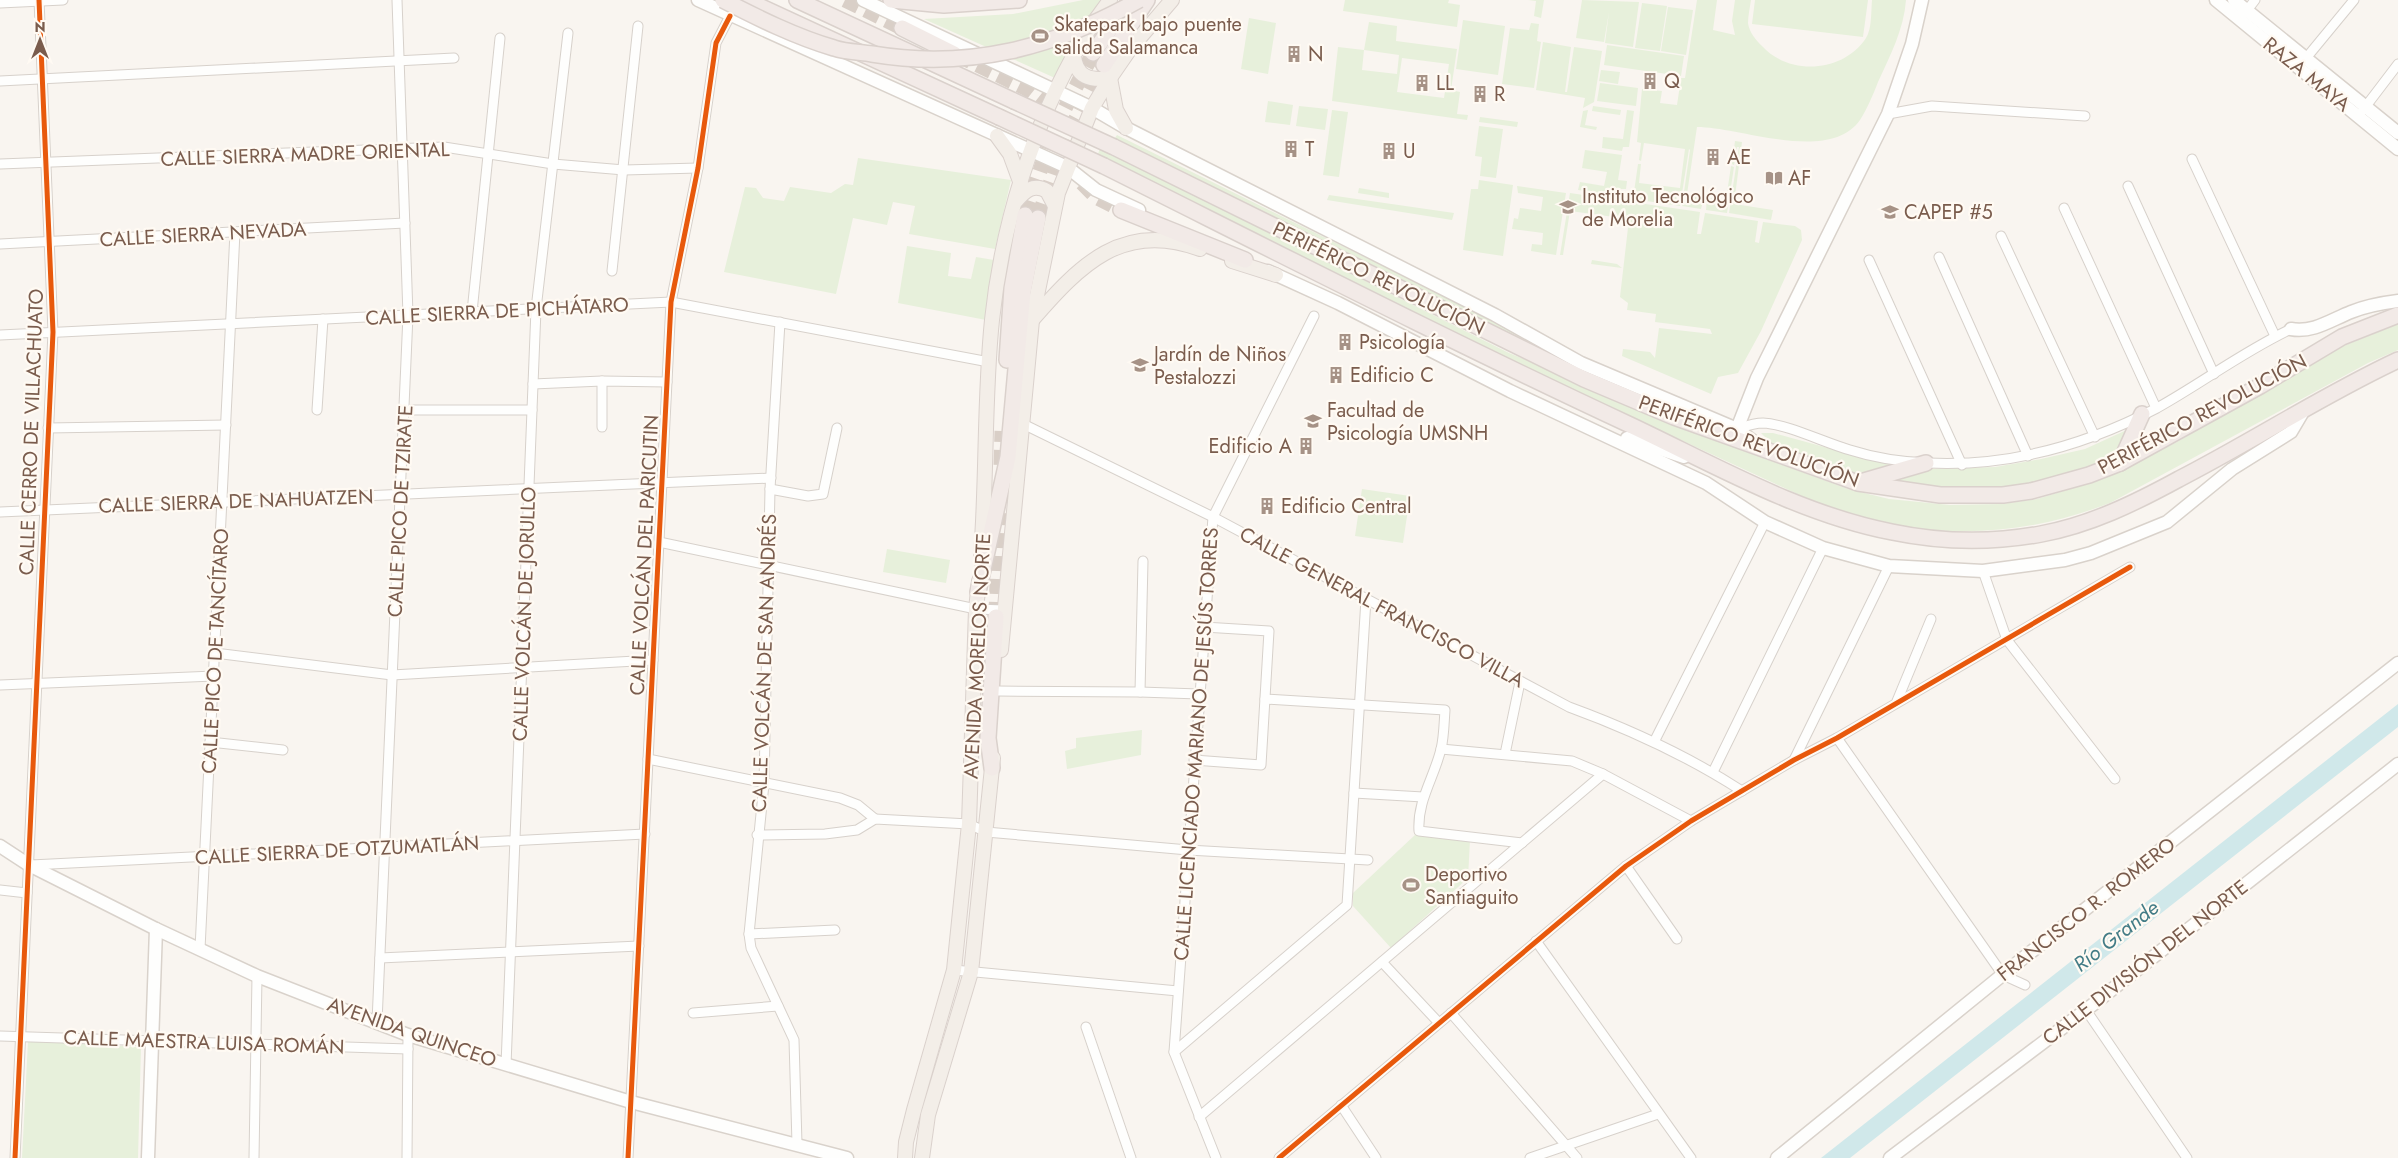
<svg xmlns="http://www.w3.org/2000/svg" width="2398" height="1158" viewBox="0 0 2398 1158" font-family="Jost,sans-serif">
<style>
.green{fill:#e7f0db;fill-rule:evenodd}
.water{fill:#d0e8ea}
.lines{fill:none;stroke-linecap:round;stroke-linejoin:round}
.highway-tunnel{stroke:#d9cfc7;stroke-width:15;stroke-dasharray:15 8;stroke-linecap:butt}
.street-casing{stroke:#d7d1cb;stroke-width:11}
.secondary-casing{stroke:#d9d2cb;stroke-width:15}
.primary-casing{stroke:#dad1cc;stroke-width:16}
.highway-casing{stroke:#dad1cc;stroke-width:18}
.street{stroke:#fefefd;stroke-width:9}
.secondary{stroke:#fefefd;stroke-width:12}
.primary{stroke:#f3eee8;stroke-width:14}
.highway{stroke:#f2eae7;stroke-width:15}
.highway-bridge-casing{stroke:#dad1cc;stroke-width:18;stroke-linecap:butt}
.highway-bridge{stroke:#f2eae7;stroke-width:15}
.cycleway-casing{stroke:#fffaf3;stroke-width:8}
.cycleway{stroke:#e8590c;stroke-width:5}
.labels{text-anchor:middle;stroke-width:4.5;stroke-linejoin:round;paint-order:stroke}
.poi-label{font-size:20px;fill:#7a5c4d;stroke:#fffaf3;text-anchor:start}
.street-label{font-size:20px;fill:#7a5c4d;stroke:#fffaf3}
.water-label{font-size:21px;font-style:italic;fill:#437c86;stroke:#fffaf3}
</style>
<rect width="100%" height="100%" fill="#f9f5f0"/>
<g class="green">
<path d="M1083,0h19l-47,78 -131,-59 89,-5z"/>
<path d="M1345,0h104l-1,3 12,2 -3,22 -114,-16z"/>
<path d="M1528,0h16l-3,18 -7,-2 2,-15z"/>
<path d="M1582,0l57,2 -6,45 -28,-4 4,-31 -5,30 -28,-4z"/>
<path d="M1697,0h20l-4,30 22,5 -3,-14 3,-21h16c-1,7 -3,16 -3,23 1,9 8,17 14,23 27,30 81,27 104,-8 6,-9 5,-27 6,-38h34c-2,29 -16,56 -28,82 -5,13 -11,27 -18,38 -31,44 -119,7 -163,7l-10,67 17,3 -3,12 -19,-3 8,-56 -1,-1 -9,57 -47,-7 5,-35h3l-2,19 41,5 5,-39 -41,-6 -3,18 -2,-1 2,-17 -4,-1 5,-53 20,2 -2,12 17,2 4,-27h4z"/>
<path d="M1755,0h113l-5,37 -111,-13z"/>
<path d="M1642,3l25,3 -7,45 -25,-3z"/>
<path d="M1668,7l25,3 -7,45 -25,-4z"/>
<path d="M1249,18l27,5 -8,51 -27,-5z"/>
<path d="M1463,20l42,6 -7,49 -42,-6z"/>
<path d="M1369,22l28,4 -1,15 61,8 -6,41 9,2 -3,22 11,1 -1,5 -135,-19 6,-54 26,3zM1364,50l35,5 -2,19 -35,-4zM1402,58l47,6 -5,34 -47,-6z"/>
<path d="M1531,23l8,1 -2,17 4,1 -7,46 -32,-4 8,-56 19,2z"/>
<path d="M1543,42l28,5 -6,45h2l7,-45 28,4 -8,51 -11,6 2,-10 -49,-8z"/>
<path d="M1607,45l77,11 -3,20 -77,-11z"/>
<path d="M1601,70l19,2 -2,12 -19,-3z"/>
<path d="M1600,83l38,5 -2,18 -39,-5z"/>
<path d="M1268,101l25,4 -3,20 -25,-3z"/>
<path d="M1299,106l29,3 -3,21 -29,-4z"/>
<path d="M1593,106l28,4 -1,5 -28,-4z"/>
<path d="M1332,110l16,2 -9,65 -16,-2z"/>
<path d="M1588,110l-3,15 12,2 -1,3 -16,-3 3,-16z"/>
<path d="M1627,110l7,1 -5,36h-6l-1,4 -20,-3 1,-11 20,2z"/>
<path d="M1480,117l38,5 -1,5 -38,-5z"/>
<path d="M1479,126l24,3 -7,49 -16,-2 2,-19 -7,-1z"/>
<path d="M1117,135l355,175 99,54 -454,-224 -2,-2z"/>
<path d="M1735,141l7,1 -8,62 39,6 -2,10 -42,-7 10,-66h-2l-3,18 -2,-1z"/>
<path d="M1100,148l409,205 222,93 117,43 41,10 61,6 52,-1 35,-5 63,-19 77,-38 159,-93 62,-25v26l-30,13 -258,140c-98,38 -192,37 -291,1l-313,-145 -408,-205z"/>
<path d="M1585,150l37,5 -4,25 9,1 -1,8h-5v4l4,1v3l-47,-7 2,-8 24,4 3,-14 -25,-4z"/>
<path d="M858,158l153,22 -16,69 -86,-15 6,-28 -22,-4 -6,23 -34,-7 -17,76 -112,-22 21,-85 11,1 7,10 21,3 6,-14 41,6 14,-9 8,1z"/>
<path d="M1731,166l3,1 -7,46 -21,-3 1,-12 19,2z"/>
<path d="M1479,180l34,5 -10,71 -40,-6 8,-61h7z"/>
<path d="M1517,186l49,7 -10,62 -25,-4 1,-7 10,1 1,-12 -31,-4 2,-11 4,1 2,-11 21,3 2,-14 -25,-4z"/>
<path d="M1359,188l30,5v5l-31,-5z"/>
<path d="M1570,193l130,19 -3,22h4l4,-21 53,8 -3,21 4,1 4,-21 32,4 6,4 1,10 -41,91 -23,42 -20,4 -7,17 -89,-38 1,-7 27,3 5,6 4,-30 53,6 -2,-5 -55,-7 1,-8 -29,-4 1,-7 -8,-6 9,-78 -59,-8 -7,44h-3z"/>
<path d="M1329,195l125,18 -2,7 -125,-20z"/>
<path d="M907,246l44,7 -3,23 23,3 5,-22 18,3 -8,60 -88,-17z"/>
<path d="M1592,260l25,4 5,4 -31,-4z"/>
<path d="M2131,428l-17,31c-16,6 -31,12 -47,17 -62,17 -126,16 -188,5l47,-12 69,-2 46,-8 44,-10z"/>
<path d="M1761,433h12l128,35 -46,8 -57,-20 -27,-13z"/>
<path d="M1362,489l48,7 -7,47 -48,-7z"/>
<path d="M887,549l63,11 -4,23 -63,-11z"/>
<path d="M1142,730l-1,25 -74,14 -2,-18 11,-3v-10z"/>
<path d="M1415,835l55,5 -2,38 -77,70 -38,-42v-13z"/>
<path d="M28,1041l113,6 -3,111h-116z"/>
</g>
<path class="water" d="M2398,704v23l-548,431h-29z"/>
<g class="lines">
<g class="highway-tunnel">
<path d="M845,0l57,28"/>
<path d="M957,55l70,34 19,15 4,15"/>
<path d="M1082,183l14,14 25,13"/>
<path d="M1025,215l29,-85 39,-77"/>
<path d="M1038,218l29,-82 35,-68"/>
<path d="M1001,465l1,-34"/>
<path d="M996,617l3,-104"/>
</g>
<g class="street-casing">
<g id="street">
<path d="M0,3l63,-3"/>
<path d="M2245,13l10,-13"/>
<path d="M2307,57l47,-57"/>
<path d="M0,81l454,-23"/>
<path d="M2363,110l35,-46"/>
<path d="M1888,114l44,-8 153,10"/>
<path d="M2192,159l83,177"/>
<path d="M0,164l444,-17 109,17 71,6 74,-2"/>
<path d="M2128,186l86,188"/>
<path d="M2064,208l92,200"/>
<path d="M2001,236l94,201"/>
<path d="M0,244l405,-21"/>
<path d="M1939,257l89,199"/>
<path d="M1869,260l93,205"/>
<path d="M612,271l26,-245"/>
<path d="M472,312l28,-274"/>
<path d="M780,322l-10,167 -6,295 -15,150 2,14 43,92 3,104"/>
<path d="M0,335l671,-33 318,60"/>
<path d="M533,384l69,-3 65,1"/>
<path d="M317,410l6,-91"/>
<path d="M404,410h128"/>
<path d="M1021,423l192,94 356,190c60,22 119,49 173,84"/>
<path d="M602,427v-46"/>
<path d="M48,428l178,-3"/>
<path d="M1737,429c9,-3 17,-6 26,-6 24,1 62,20 87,27 25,8 52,12 78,13 81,4 158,-18 229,-55 45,-25 87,-57 134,-79"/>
<path d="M770,489l38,7 15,-2 14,-66"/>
<path d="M0,512l771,-34"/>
<path d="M659,542l317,67 28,1"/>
<path d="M1983,571l24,69 108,139"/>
<path d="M215,653l177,22 261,-15"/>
<path d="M0,685l214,-9"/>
<path d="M998,691l142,1 59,2"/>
<path d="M1140,692l3,-131"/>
<path d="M1265,699l180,11c-1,13 -1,27 -4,39 -7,29 -24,52 -22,82l103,12"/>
<path d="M1897,701l34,-82"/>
<path d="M1837,738l166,237 22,10"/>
<path d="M210,742l73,8"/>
<path d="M1654,742l111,-220"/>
<path d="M1441,749l131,12 31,13 88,47"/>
<path d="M1505,754l15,-72"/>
<path d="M648,759l192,39 18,7 17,14"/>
<path d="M1194,760l67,5 8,-134 -65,-4"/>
<path d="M1794,760l95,-194"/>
<path d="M1713,772l110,-224"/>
<path d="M1354,793l69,4"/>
<path d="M757,835l68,-1 32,-4 18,-11 94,5 17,8 202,18 180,10"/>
<path d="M31,865l614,-31"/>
<path d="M1626,866l51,73"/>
<path d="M0,890l27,3"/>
<path d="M749,934l86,-4"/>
<path d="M1536,941l155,217"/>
<path d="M200,949l35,-717"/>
<path d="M380,958l259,-12"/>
<path d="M1382,962l57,61"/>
<path d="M954,970l224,21"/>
<path d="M2086,1010l101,148"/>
<path d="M693,1013l85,-7"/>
<path d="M1451,1013l126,145"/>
<path d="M377,1022l31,-707 -11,-315"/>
<path d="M1086,1027l45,131"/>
<path d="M0,1036l408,13"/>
<path d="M1174,1052l173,-147 19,-306"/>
<path d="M506,1065l30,-756 32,-276"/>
<path d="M1341,1105l35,53"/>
<path d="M1199,1117l404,-343"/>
<path d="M15,1158l38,-826 -14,-332"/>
<path d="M254,1158l3,-182"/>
<path d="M407,1158l1,-123"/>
<path d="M628,1158l43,-856 27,-134 18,-125 14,-27"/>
<path d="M1216,1158l-42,-106 39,-535 101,-201"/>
<path d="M1279,1158l347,-292 65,-45 103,-61 43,-22 293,-171"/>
<path d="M1530,1158l128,-44"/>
</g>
</g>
<g class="secondary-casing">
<g id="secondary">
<path d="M698,0l369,167 29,23 43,20"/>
<path d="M863,0l229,108 34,20 369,187 86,48 156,66 20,15"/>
<path d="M2216,0l182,149"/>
<path d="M2234,0l164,133"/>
<path d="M1268,271l70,32 172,88 196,92 59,39 58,26 66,18 94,5 82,-11 26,-7 76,-31 65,-53 59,-37 13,-22"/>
<path d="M2291,329c22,4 40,-9 60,-17 15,-6 31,-9 47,-11"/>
<path d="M1737,429l20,-51 131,-264 24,-70 10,-44"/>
<path d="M1627,438l57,19"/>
<path d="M0,846l29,19 127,64 101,47 151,59 223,67 216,56"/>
<path d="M148,1158l8,-229"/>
<path d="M1777,1158l245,-199 376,-296"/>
<path d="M1890,1158l196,-148 312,-246"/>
</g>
</g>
<g class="primary-casing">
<g id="primary">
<path d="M1074,56c2,21 16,25 36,22l6,32 10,18"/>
<path d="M997,136l13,18 11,30"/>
<path d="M1016,201c9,-10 17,-18 31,-10l8,15"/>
<path d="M1232,261l44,14"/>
<path d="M1033,319c47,-54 90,-99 167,-70"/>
<path d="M981,555c6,-78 3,-157 11,-235 10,-96 41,-196 90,-279 8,-15 19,-28 28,-41"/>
<path d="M1001,650l31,-330 26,-127 34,-85 18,-30 20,-29 42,-49"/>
<path d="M905,1158l1,-16 8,-32 40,-140 15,-146 7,-215 3,-28"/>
<path d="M922,1158l6,-43 43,-143 22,-214"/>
</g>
</g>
<g class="highway-casing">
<g id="highway">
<path d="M746,0l253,117"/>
<path d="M797,0l217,101"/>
<path d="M891,0l53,5 75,-5"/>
<path d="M902,28l52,26"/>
<path d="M1093,53l34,-48"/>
<path d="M1104,65l43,-65"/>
<path d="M1114,147l470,232 90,38 184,66 82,12h63l28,-4 58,-16 31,-12 140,-77 82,-49 56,-22"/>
<path d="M1104,166c174,87 348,176 524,258 85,40 171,90 264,108 48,10 100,11 149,2 49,-9 94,-31 138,-55 74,-38 144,-84 219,-119"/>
<path d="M1121,210l124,50"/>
<path d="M1007,360l5,-72 13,-73"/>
<path d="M2120,463l22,-49"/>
<path d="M1864,481l62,-18"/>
<path d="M978,592l30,-135 15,-165 15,-74"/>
<path d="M992,768l-4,-30 8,-121"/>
</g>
</g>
<use href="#street" class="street"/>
<use href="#secondary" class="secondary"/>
<use href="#primary" class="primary"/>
<use href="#highway" class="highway"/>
<g class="highway-bridge-casing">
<g id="highway-bridge">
<path d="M723,0c35,18 73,37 111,48 12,4 26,4 38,6 97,16 182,-6 267,-54"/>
<path d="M1014,101l100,46"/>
<path d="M999,117l105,49"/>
</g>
</g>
<use href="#highway-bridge" class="highway-bridge"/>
<g class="cycleway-casing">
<g id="cycleway">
<path d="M15,1158l38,-826 -14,-332"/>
<path d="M628,1158l43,-856 27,-134 18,-125 14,-27"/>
<path d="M1279,1158l347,-292 65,-45 103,-61 43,-22 293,-171"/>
</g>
</g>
<use href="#cycleway" class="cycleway"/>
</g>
<defs>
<g id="stadium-bare" transform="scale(1.35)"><path d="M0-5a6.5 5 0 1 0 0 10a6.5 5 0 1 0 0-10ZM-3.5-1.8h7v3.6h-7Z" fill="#a69286" stroke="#fffaf3" stroke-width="2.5" paint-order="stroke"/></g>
<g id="building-bare" transform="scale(1.35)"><path d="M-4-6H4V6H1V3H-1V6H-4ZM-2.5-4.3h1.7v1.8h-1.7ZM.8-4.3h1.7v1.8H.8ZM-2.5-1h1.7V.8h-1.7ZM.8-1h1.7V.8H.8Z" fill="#a69286" stroke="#fffaf3" stroke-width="2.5" paint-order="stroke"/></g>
<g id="library-bare" transform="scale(1.35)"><path d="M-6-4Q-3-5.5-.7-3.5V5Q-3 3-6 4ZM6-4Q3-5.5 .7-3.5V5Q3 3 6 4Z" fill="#a69286" stroke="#fffaf3" stroke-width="2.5" paint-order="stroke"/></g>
<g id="university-bare" transform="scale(1.35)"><path d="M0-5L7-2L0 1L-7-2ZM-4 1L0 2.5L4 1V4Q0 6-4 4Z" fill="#a69286" stroke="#fffaf3" stroke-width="2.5" paint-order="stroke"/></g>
<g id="school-bare" transform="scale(1.35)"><path d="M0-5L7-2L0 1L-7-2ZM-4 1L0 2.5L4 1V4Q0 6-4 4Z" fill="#a69286" stroke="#fffaf3" stroke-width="2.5" paint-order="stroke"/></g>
</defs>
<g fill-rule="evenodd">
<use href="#stadium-bare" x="1040" y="36"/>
<use href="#building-bare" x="1294" y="54"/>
<use href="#building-bare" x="1650" y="81"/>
<use href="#building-bare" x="1422" y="83"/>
<use href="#building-bare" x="1480" y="94"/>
<use href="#building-bare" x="1291" y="149"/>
<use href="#building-bare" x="1389" y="151"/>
<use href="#building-bare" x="1713" y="157"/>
<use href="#library-bare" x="1774" y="178"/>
<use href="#university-bare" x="1568" y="207"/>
<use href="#school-bare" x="1890" y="212"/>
<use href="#building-bare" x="1345" y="342"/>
<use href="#school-bare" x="1140" y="365"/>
<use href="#building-bare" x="1336" y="375"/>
<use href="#university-bare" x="1313" y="421"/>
<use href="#building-bare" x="1306" y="446"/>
<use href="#building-bare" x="1267" y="506"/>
<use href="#stadium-bare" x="1411" y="885"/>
</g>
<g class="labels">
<g class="poi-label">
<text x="1054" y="31">Skatepark bajo puente<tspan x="1054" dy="23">salida Salamanca</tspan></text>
<text x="1308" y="61">N</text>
<text x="1664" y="88">Q</text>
<text x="1436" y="90">LL</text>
<text x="1494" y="101">R</text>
<text x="1305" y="156">T</text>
<text x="1403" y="158">U</text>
<text x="1727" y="164">AE</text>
<text x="1788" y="185">AF</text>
<text x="1582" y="203">Instituto Tecnológico<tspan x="1582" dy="23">de Morelia</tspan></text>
<text x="1904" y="219">CAPEP #5</text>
<text x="1359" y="349">Psicología</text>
<text x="1154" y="361">Jardín de Niños<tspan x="1154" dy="23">Pestalozzi</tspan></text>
<text x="1350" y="382">Edificio C</text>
<text x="1327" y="417">Facultad de<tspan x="1327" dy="23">Psicología UMSNH</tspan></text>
<text x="1292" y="453" text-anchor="end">Edificio A</text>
<text x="1281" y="513">Edificio Central</text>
<text x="1425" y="881">Deportivo<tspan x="1425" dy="23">Santiaguito</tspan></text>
</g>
<g class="street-label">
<text transform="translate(2307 74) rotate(39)" y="7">RAZA MAYA</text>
<text transform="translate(305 154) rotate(-2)" y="7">CALLE SIERRA MADRE ORIENTAL</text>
<text transform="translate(203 234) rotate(-3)" y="7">CALLE SIERRA NEVADA</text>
<text transform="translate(1379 278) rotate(26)" y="7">PERIFÉRICO REVOLUCIÓN</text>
<text transform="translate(497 311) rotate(-3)" y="7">CALLE SIERRA DE PICHÁTARO</text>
<text transform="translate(2202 414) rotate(-28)" y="7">PERIFÉRICO REVOLUCIÓN</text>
<text transform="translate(31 432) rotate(-88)" y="7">CALLE CERRO DE VILLACHUATO</text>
<text transform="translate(1749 441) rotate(20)" y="7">PERIFÉRICO REVOLUCIÓN</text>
<text transform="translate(236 501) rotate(-2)" y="7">CALLE SIERRA DE NAHUATZEN</text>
<text transform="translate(400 511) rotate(-87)" y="7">CALLE PICO DE TZIRATE</text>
<text transform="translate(644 555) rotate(-87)" y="7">CALLE VOLCÁN DEL PARICUTIN</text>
<text transform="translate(1382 607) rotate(28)" y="7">CALLE GENERAL FRANCISCO VILLA</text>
<text transform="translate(524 614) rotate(-88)" y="7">CALLE VOLCÁN DE JORULLO</text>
<text transform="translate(215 651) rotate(-87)" y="7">CALLE PICO DE TANCÍTARO</text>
<text transform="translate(977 656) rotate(-87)" y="7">AVENIDA MORELOS NORTE</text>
<text transform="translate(764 663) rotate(-88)" y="7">CALLE VOLCÁN DE SAN ANDRÉS</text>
<text transform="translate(1196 744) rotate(-86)" y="7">CALLE LICENCIADO MARIANO DE JESÚS TORRES</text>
<text transform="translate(337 850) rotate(-3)" y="7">CALLE SIERRA DE OTZUMATLÁN</text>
<text transform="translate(2086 909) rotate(-38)" y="7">FRANCISCO R. ROMERO</text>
<text transform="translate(2145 962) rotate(-38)" y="7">CALLE DIVISIÓN DEL NORTE</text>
<text transform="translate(412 1032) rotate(19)" y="7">AVENIDA QUINCEO</text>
<text transform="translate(204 1042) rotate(2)" y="7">CALLE MAESTRA LUISA ROMÁN</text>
</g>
<g class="water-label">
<text transform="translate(2116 936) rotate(-38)" y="7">Río Grande</text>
</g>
</g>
<g transform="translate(40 40)" stroke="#fffaf3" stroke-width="4" paint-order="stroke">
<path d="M0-4L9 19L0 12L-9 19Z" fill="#7a5c4d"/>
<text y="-8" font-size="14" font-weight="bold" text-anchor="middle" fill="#7a5c4d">N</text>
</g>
</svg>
